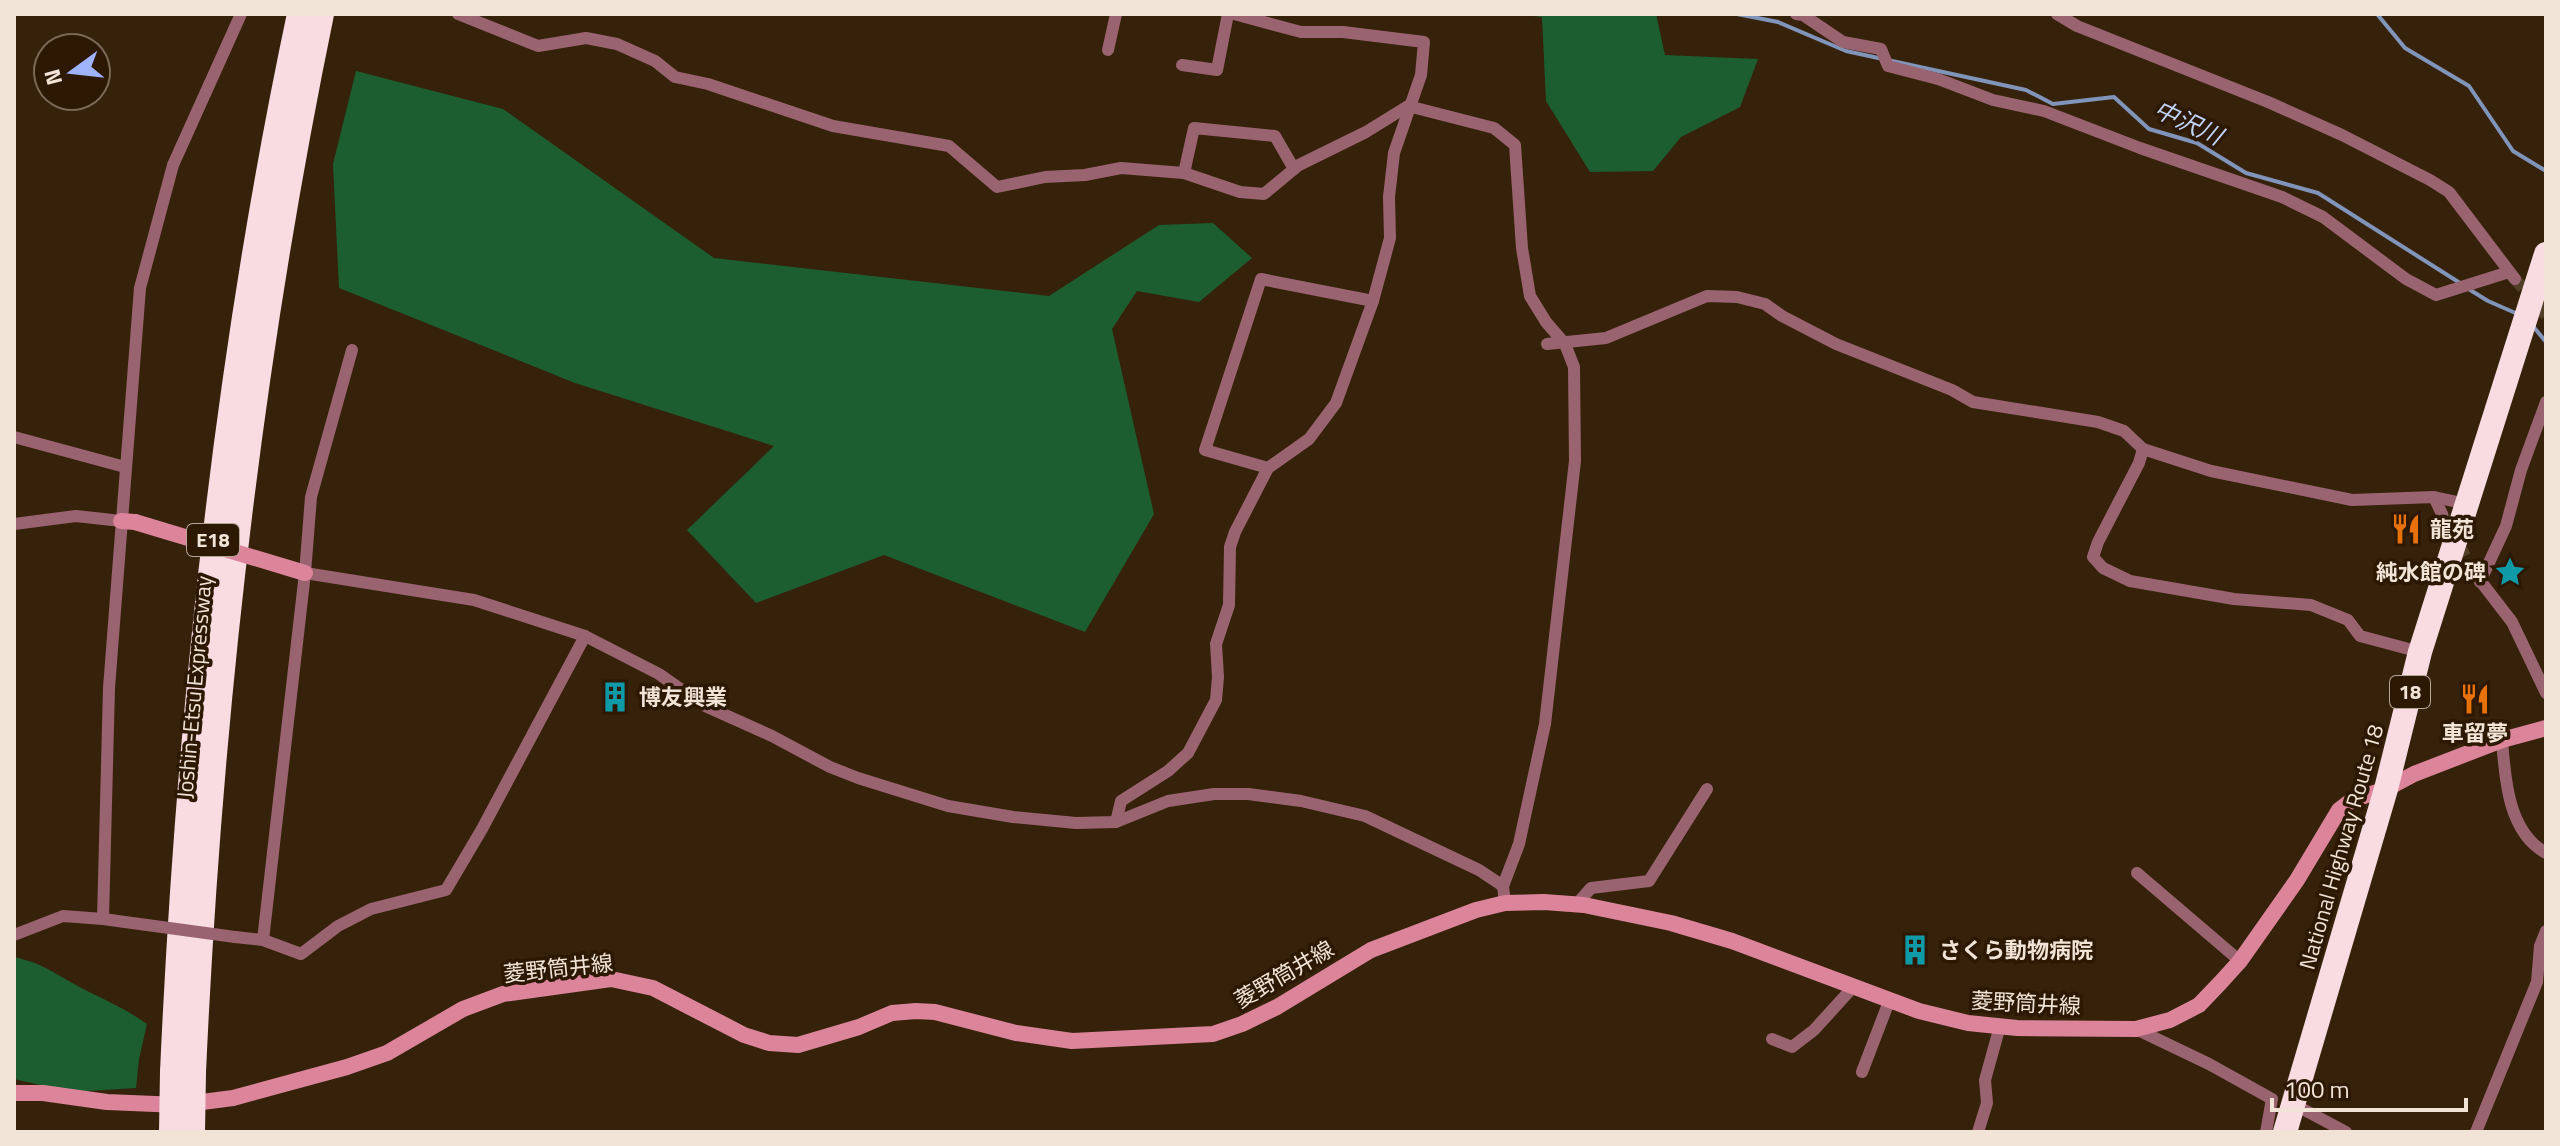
<svg xmlns="http://www.w3.org/2000/svg" width="2560" height="1146" viewBox="0 0 2560 1146" font-family="'Titillium Web','Noto Sans JP',sans-serif">
<style>
.green{fill:#1c5e30}
.lines{fill:none;stroke-linecap:round;stroke-linejoin:round}
.stream{stroke:#8194ba;stroke-width:4}
.street-tunnel{stroke:#523f29;stroke-width:12;stroke-dasharray:12 6;stroke-linecap:butt}
.street{stroke:#9a6370;stroke-width:12}
.secondary{stroke:#db849a;stroke-width:16}
.highway{stroke:#f8dce1;stroke-width:24}
.street-bridge{stroke:#9a6370;stroke-width:12}
.secondary-bridge{stroke:#db849a;stroke-width:16}
.highway-bridge{stroke:#f8dce1;stroke-width:24}
.labels{text-anchor:middle;stroke-width:7;stroke-linejoin:round;paint-order:stroke}
.shield{fill:#2c1803;stroke:#b6a697;stroke-width:2}
.shield-label{font-size:20px;font-weight:bold;fill:#f1e3d6}
.poi-label{font-size:22px;font-weight:bold;fill:#f1e3d6;stroke:#2c1803;text-anchor:start}
.street-label{font-size:22px;fill:#f1e3d6;stroke:#2c1803}
.water-label{font-size:24px;font-style:italic;fill:#bfd3f6;stroke:#2c1803}
</style>
<rect width="100%" height="100%" fill="#36220b"/>
<g class="green">
<path d="M1516,14h140l9,41 93,4 -18,48 -59,30 -28,34 -63,1 -44,-71 -4,-84z"/>
<path d="M356,71l147,38 211,149 335,38 110,-71 54,-2 39,35 -53,44 -62,-11 -25,38 42,185 -69,118 -201,-77 -128,48 -69,-73 87,-84 -199,-63 -236,-95 -6,-124z"/>
<path d="M14,957c30,7 36,14 62,28 24,13 49,23 71,39l-8,35 -3,29 -65,4 -57,-13z"/>
</g>
<g class="lines">
<g class="stream">
<path d="M1737,14l41,8 68,29 180,39 27,14 61,-7 35,32 48,14 49,30 72,20 142,90"/>
<path d="M2377,14l28,34 64,38 44,65 33,20"/>
<path d="M2467,288l21,13 32,14"/>
<path d="M2532,325l14,17"/>
</g>
<g class="street-tunnel">
<path d="M2515,279l31,36"/>
<path d="M2442,514l35,64"/>
</g>
<g class="street">
<path d="M458,14l80,32 48,-8 31,6 38,17 20,16 33,7 125,42 116,20 48,41 48,-10 40,-2 36,-7 63,5 56,19 24,2 35,-29 67,-33 42,-26 86,22 21,17 7,103 8,48 16,26 19,22 9,23 1,94 -30,263 -26,120 -16,42 2,17"/>
<path d="M1796,14l7,1 40,27 38,7 7,17 50,13 55,21 51,11 96,37 142,49 41,20 83,62 30,16 73,-23"/>
<path d="M2057,14l20,12 191,76 74,33 88,45 19,12 66,87"/>
<path d="M1108,50l8,-36"/>
<path d="M1182,65l35,5 11,-56"/>
<path d="M1184,173l10,-45 81,8 19,33"/>
<path d="M1547,344l59,-6 101,-42 30,1 28,7 17,12 54,28 116,46 21,12 125,20 26,9 19,18 -4,14 -41,79 -5,15 10,11 27,13 104,18 77,6 37,15 12,16 60,16"/>
<path d="M14,437l111,30"/>
<path d="M2143,449l68,22 141,29 82,-3 33,7"/>
<path d="M1268,468l-63,-18 56,-171 112,22"/>
<path d="M2434,497l8,17"/>
<path d="M14,524l62,-8 45,5"/>
<path d="M2472,570l40,52 34,71"/>
<path d="M305,573l169,27 111,36 74,38 44,31 69,31 58,31 28,11 90,28 65,11 63,6 40,-1 52,-21 46,-7h34l53,7 64,15 114,54 24,16"/>
<path d="M2480,582l26,-56 15,-56 25,-68"/>
<path d="M2502,740c3,39 6,92 44,113"/>
<path d="M1116,822l5,-21 47,-30 20,-18 28,-53 2,-23 -2,-33 13,-39 1,-58 5,-15 33,-64 41,-29 27,-36 37,-102 17,-63 -1,-41 5,-44 27,-78 3,-33 -81,-10h-42l-67,-18"/>
<path d="M2137,873l103,88"/>
<path d="M1577,904l14,-16 58,-7 58,-92"/>
<path d="M14,935l49,-19 40,3 6,-231 31,-400 33,-123 68,-151"/>
<path d="M235,937l28,3 38,14 37,-28 33,-17 75,-19 36,-61 103,-193"/>
<path d="M263,940l42,-367 6,-76 41,-147"/>
<path d="M2136,1029l73,35 63,35 -6,33"/>
<path d="M1772,1039l20,8 22,-17 40,-44"/>
<path d="M1862,1072l28,-73"/>
<path d="M2295,1105l51,27"/>
<path d="M1978,1132l9,-29 -2,-23 15,-54"/>
<path d="M2476,1132l61,-150 3,-36 6,-15"/>
</g>
<g class="secondary">
<path d="M121,521l14,1"/>
<path d="M14,1093h29l64,9 72,3 54,-7 114,-31 40,-14 76,-44 40,-15 108,-15 42,9 91,47 25,8 29,2 61,-18 33,-14 24,-2 19,1 81,21 56,8 141,-7 29,-10 35,-17 94,-57 105,-40 29,-7 39,-1 40,3 87,18 61,18 187,70 49,12 49,5 119,1 34,-9 29,-15 22,-23 19,-21 57,-81 42,-70 13,-10 34,-11 28,-15 88,-34 44,-12"/>
</g>
<g class="highway">
<path d="M172,1072c16,-356 53,-709 127,-1058"/>
<path d="M194,1072c16,-356 56,-709 128,-1058"/>
<path d="M2285,1132l101,-343 34,-137 126,-398"/>
</g>
<path class="street-bridge" d="M103,919l132,18"/>
<path class="secondary-bridge" d="M135,522l170,51"/>
<g class="highway-bridge">
<path d="M171,1132l1,-60"/>
<path d="M193,1132l1,-60"/>
</g>
</g>
<defs>
<g id="restaurant-bare" transform="scale(2.4)"><path d="M-5-6h1v4h1v-4h1v4h1v-4h1v5L-1.5 .5V6h-2V.5L-5-1ZM5-6V6H3V1.5H1.5Q1.5-4 5-6Z" fill="#e8710a" stroke="#2c1803" stroke-width="2.5" paint-order="stroke"/></g>
<g id="sight-bare" transform="scale(2.4)"><path d="M0-6L1.8-2.2L6-1.7L2.9 1.2L3.7 5.4L0 3.3L-3.7 5.4L-2.9 1.2L-6-1.7L-1.8-2.2Z" fill="#0f9aa8" stroke="#2c1803" stroke-width="2.5" paint-order="stroke"/></g>
<g id="building-bare" transform="scale(2.4)"><path d="M-4-6H4V6H1V3H-1V6H-4ZM-2.5-4.3h1.7v1.8h-1.7ZM.8-4.3h1.7v1.8H.8ZM-2.5-1h1.7V.8h-1.7ZM.8-1h1.7V.8H.8Z" fill="#0f9aa8" stroke="#2c1803" stroke-width="2.5" paint-order="stroke"/></g>
</defs>
<g fill-rule="evenodd">
<use href="#restaurant-bare" x="2406" y="529"/>
<use href="#sight-bare" x="2510" y="572"/>
<use href="#building-bare" x="615" y="697"/>
<use href="#restaurant-bare" x="2475" y="699"/>
<use href="#building-bare" x="1915" y="950"/>
</g>
<g class="labels">
<g class="shield">
<rect x="187" y="524" width="52" height="32" rx="6"/>
<rect x="2390" y="676" width="40" height="32" rx="6"/>
</g>
<g class="shield-label">
<text x="213" y="547">E18</text>
<text x="2410" y="699">18</text>
</g>
<g class="poi-label">
<text x="2430" y="537">龍苑</text>
<text x="2486" y="580" text-anchor="end">純水館の碑</text>
<text x="639" y="705">博友興業</text>
<text x="2475" y="741" text-anchor="middle">車留夢</text>
<text x="1939" y="958">さくら動物病院</text>
</g>
<g class="street-label">
<text transform="translate(194 687) rotate(-85)" y="8">Joshin-Etsu Expressway</text>
<text transform="translate(2341 847) rotate(-74)" y="8">National Highway Route 18</text>
<text transform="translate(558 968) rotate(-6)" y="8">菱野筒井線</text>
<text transform="translate(1284 974) rotate(-30)" y="8">菱野筒井線</text>
<text transform="translate(2026 1003) rotate(3)" y="8">菱野筒井線</text>
</g>
<g class="water-label">
<text transform="translate(2188 123) rotate(25)" y="8">中沢川</text>
</g>
</g>
<rect width="2560" height="1146" fill="none" stroke="#f1e3d6" stroke-width="32"/>
<g transform="translate(72 72) rotate(255)"><circle r="38" fill="#2c1803" stroke="#7b6957" stroke-width="2"/>
<path d="M0-6L14 30L0 20L-14 30Z" fill="#a0b3fd"/>
<text y="-12" font-size="22" font-weight="bold" text-anchor="middle" fill="#f1e3d6">N</text>
</g>
<path d="M2272 1098v12h194v-12" fill="none" stroke="#f1e3d6" stroke-width="4"/>
<text x="2284" y="1098" font-size="24" fill="#f1e3d6" stroke="#2c1803" stroke-width="6" paint-order="stroke">100 m</text>
</svg>
